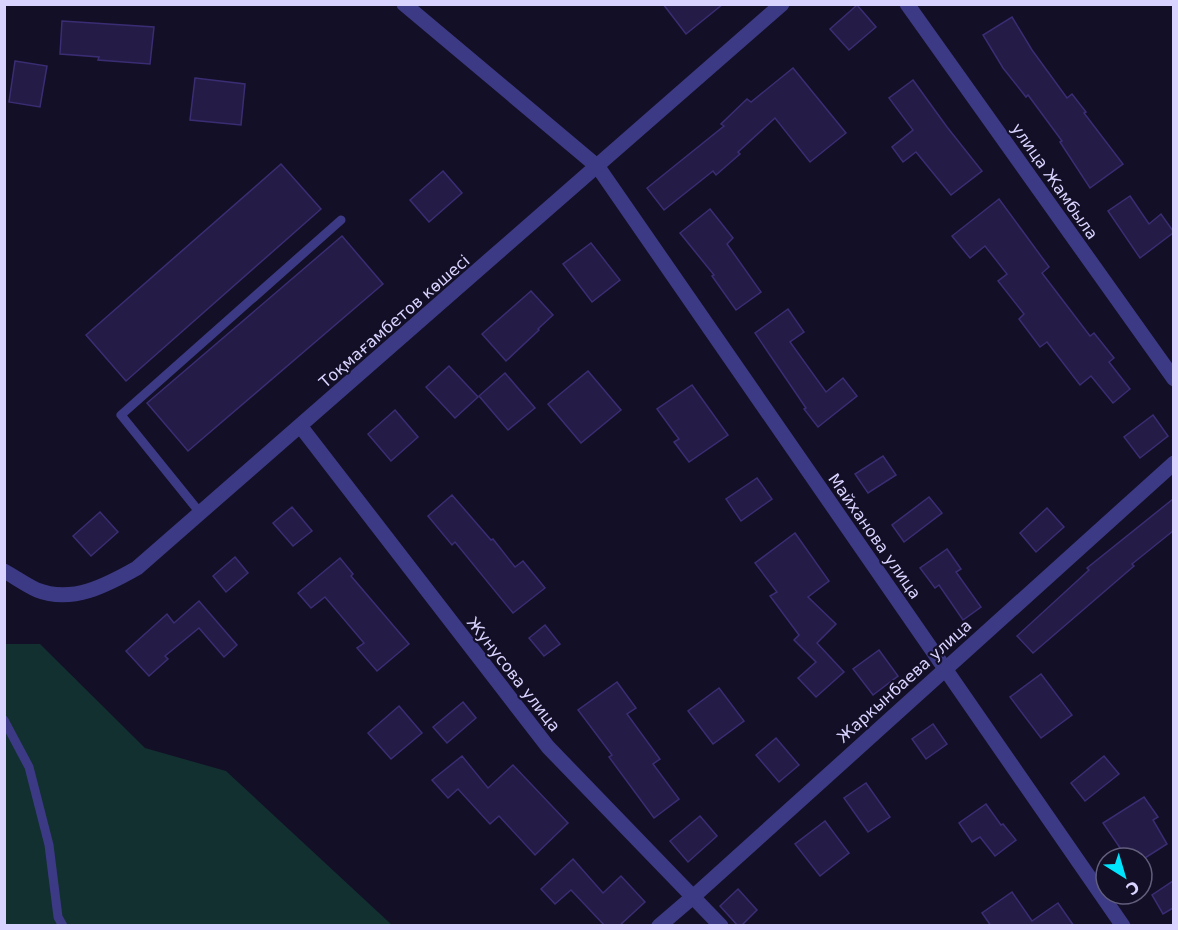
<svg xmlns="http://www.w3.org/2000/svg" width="1178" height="930" viewBox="0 0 1178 930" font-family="'DejaVu Sans',sans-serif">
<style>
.green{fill:#12302f}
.building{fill:#241b47;stroke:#3b2d73;stroke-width:1.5}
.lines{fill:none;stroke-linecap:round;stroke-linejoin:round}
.service{stroke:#3d3a85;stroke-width:9}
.minor{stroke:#3d3a85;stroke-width:15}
.tertiary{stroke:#3d3a85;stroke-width:15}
.labels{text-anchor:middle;stroke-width:4.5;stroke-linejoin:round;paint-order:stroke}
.street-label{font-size:16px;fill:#d9d4ff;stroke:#130f26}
</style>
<rect width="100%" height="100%" fill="#130f26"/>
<path class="green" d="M5,644h35l105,104 81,23 166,154 -387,1z"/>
<g class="building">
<path d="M663,4h60l-37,30z"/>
<path d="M857,5l19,22 -27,23 -19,-21z"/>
<path d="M1012,17l20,33 35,48 5,-4 14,18 -2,1 39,51 -33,24 -30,-46 2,-1 -34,-46 -2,2 -23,-29 -20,-33z"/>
<path d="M62,21l92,6 -4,37 -52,-4 1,-3 -39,-3z"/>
<path d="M15,61l32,5 -7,41 -31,-5z"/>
<path d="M793,68l53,65 -36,29 -35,-44 -37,34 2,2 -24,21 -3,-4 -49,39 -17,-22 77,-62 -3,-2 26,-25 4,3z"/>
<path d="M195,78l50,6 -4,41 -51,-5z"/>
<path d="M913,80l34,47 35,44 -31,24 -35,-43 -13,10 -11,-15 21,-17 -24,-32z"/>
<path d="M281,164l40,45 -195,172 -40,-46z"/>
<path d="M443,171l19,22 -33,29 -19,-22z"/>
<path d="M1130,196l19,28 12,-10 12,17v2l-33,25 -32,-47z"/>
<path d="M999,199l50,68 -7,6 48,63 4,-3 20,25 -5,4 21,27 -17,14 -22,-27 -11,9 -33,-43 -7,5 -21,-28 5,-5 -26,-33 9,-7 -22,-28 -15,12 -18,-22z"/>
<path d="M710,209l23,29 -6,6 34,48 -25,18 -24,-34 2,-1 -34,-42z"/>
<path d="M342,236l41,48 -195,167 -41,-48z"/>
<path d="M591,243l29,37 -28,22 -29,-38z"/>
<path d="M531,291l22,24 -15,14 1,1 -33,31 -24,-27z"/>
<path d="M788,309l16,23 -14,10 36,50 17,-14 14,18 -39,31 -14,-18 2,-1 -51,-75z"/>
<path d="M449,366l29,31 -23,21 -29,-31z"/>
<path d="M588,371l33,39 -40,33 -33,-39z"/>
<path d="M505,373l30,35 -27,22 -29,-34z"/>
<path d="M692,385l36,50 -39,27 -15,-20 5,-3 -22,-30z"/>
<path d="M395,410l23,27 -27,24 -23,-27z"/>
<path d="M1153,415l15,21 -28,22 -16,-21z"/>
<path d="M883,456l13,19 -28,18 -13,-19z"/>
<path d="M757,478l15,21 -31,22 -15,-22z"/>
<path d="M452,495l39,45 2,-1 22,28 8,-6 22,27 -32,25 -58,-71 -3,3 -24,-29z"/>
<path d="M929,497l13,16 -38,29 -12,-17z"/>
<path d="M1173,499v32l-41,33 2,2 -101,87 -16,-17 72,-66 -2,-2z"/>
<path d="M292,507l20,24 -19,15 -20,-23z"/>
<path d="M1047,508l17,19 -28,25 -16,-19z"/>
<path d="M100,512l18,20 -27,24 -18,-20z"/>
<path d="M795,533l34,48 -21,16 28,27 -19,19 27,29 -28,25 -18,-19 18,-16 -22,-22 5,-5 -29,-39 7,-4 -22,-29z"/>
<path d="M947,549l14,20 -5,3 25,35 -18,13 -24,-35 -4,3 -15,-20z"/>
<path d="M235,557l13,16 -22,19 -13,-16z"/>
<path d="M340,558l13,16 -2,2 58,68 -32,27 -20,-23 7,-5 -39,-46 -14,11 -13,-15z"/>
<path d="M199,601l38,44 -13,12 -25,-29 -34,28 3,3 -19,17 -23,-25 41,-37 7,9z"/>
<path d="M545,625l15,19 -16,12 -15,-18z"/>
<path d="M879,650l19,26 -25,19 -20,-26z"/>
<path d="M1041,674l31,41 -31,23 -31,-41z"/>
<path d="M617,682l19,26 -9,6 33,45 -7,5 26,35 -25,19 -45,-61 3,-2 -34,-45z"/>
<path d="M719,688l25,33 -31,23 -25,-33z"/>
<path d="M463,702l13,16 -29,25 -14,-16z"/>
<path d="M399,706l23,27 -31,26 -23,-26z"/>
<path d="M933,724l14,20 -21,15 -14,-20z"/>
<path d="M776,738l23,27 -20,17 -23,-27z"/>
<path d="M462,756l26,32 25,-23 55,58 -33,32 -36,-39 -9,8 -32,-35 -10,9 -16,-18z"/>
<path d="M1104,756l15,18 -34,27 -14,-18z"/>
<path d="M866,783l24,34 -22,15 -24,-34z"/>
<path d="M1144,797l14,20 -5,3 14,24 -22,14h-18l-24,-35z"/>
<path d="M986,804l15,21 2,-1 13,16 -21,16 -15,-19 -8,5 -13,-19z"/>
<path d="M700,816l17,20 -29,26 -18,-21z"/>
<path d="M825,821l24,32 -29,23 -25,-32z"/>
<path d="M573,859l30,34 18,-17 24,26 -26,24h-14l-34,-36 -16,14 -14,-15z"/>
<path d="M1173,881v27l-10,6 -11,-19z"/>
<path d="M738,889l19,21 -16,16h-3l-18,-20z"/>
<path d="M1012,892l20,29 26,-18 16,23h-83l-9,-13z"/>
</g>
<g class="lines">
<g class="service">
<path d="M201,514l-80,-99 220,-195"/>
<path d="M4,720l25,47 20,78 9,72 5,9"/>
</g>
<g class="minor">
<path d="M404,4l194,163 525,759"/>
<path d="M907,4l267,375"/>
<path d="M301,427l247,320 173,179"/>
<path d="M659,926l35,-30 480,-433"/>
</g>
<path class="tertiary" d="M4,571c11,6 22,14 33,19 35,14 70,-5 100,-22l645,-564"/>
</g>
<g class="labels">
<g class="street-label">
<text transform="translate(1055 181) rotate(55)" y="6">улица Жамбыла</text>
<text transform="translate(394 321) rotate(-41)" y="6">Тоқмағамбетов көшесі</text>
<text transform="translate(875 536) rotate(55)" y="6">Майханова улица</text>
<text transform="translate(514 674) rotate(52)" y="6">Жунусова улица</text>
<text transform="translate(904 681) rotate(-42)" y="6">Жаркынбаева улица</text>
</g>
</g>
<rect width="1178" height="930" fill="none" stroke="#d9d4ff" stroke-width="12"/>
<g transform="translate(1124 876) rotate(143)"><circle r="28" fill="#130f26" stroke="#625e7d" stroke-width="1.5"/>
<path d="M0-4.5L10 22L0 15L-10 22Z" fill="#00e5ff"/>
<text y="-9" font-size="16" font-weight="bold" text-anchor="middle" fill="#d9d4ff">С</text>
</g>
</svg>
